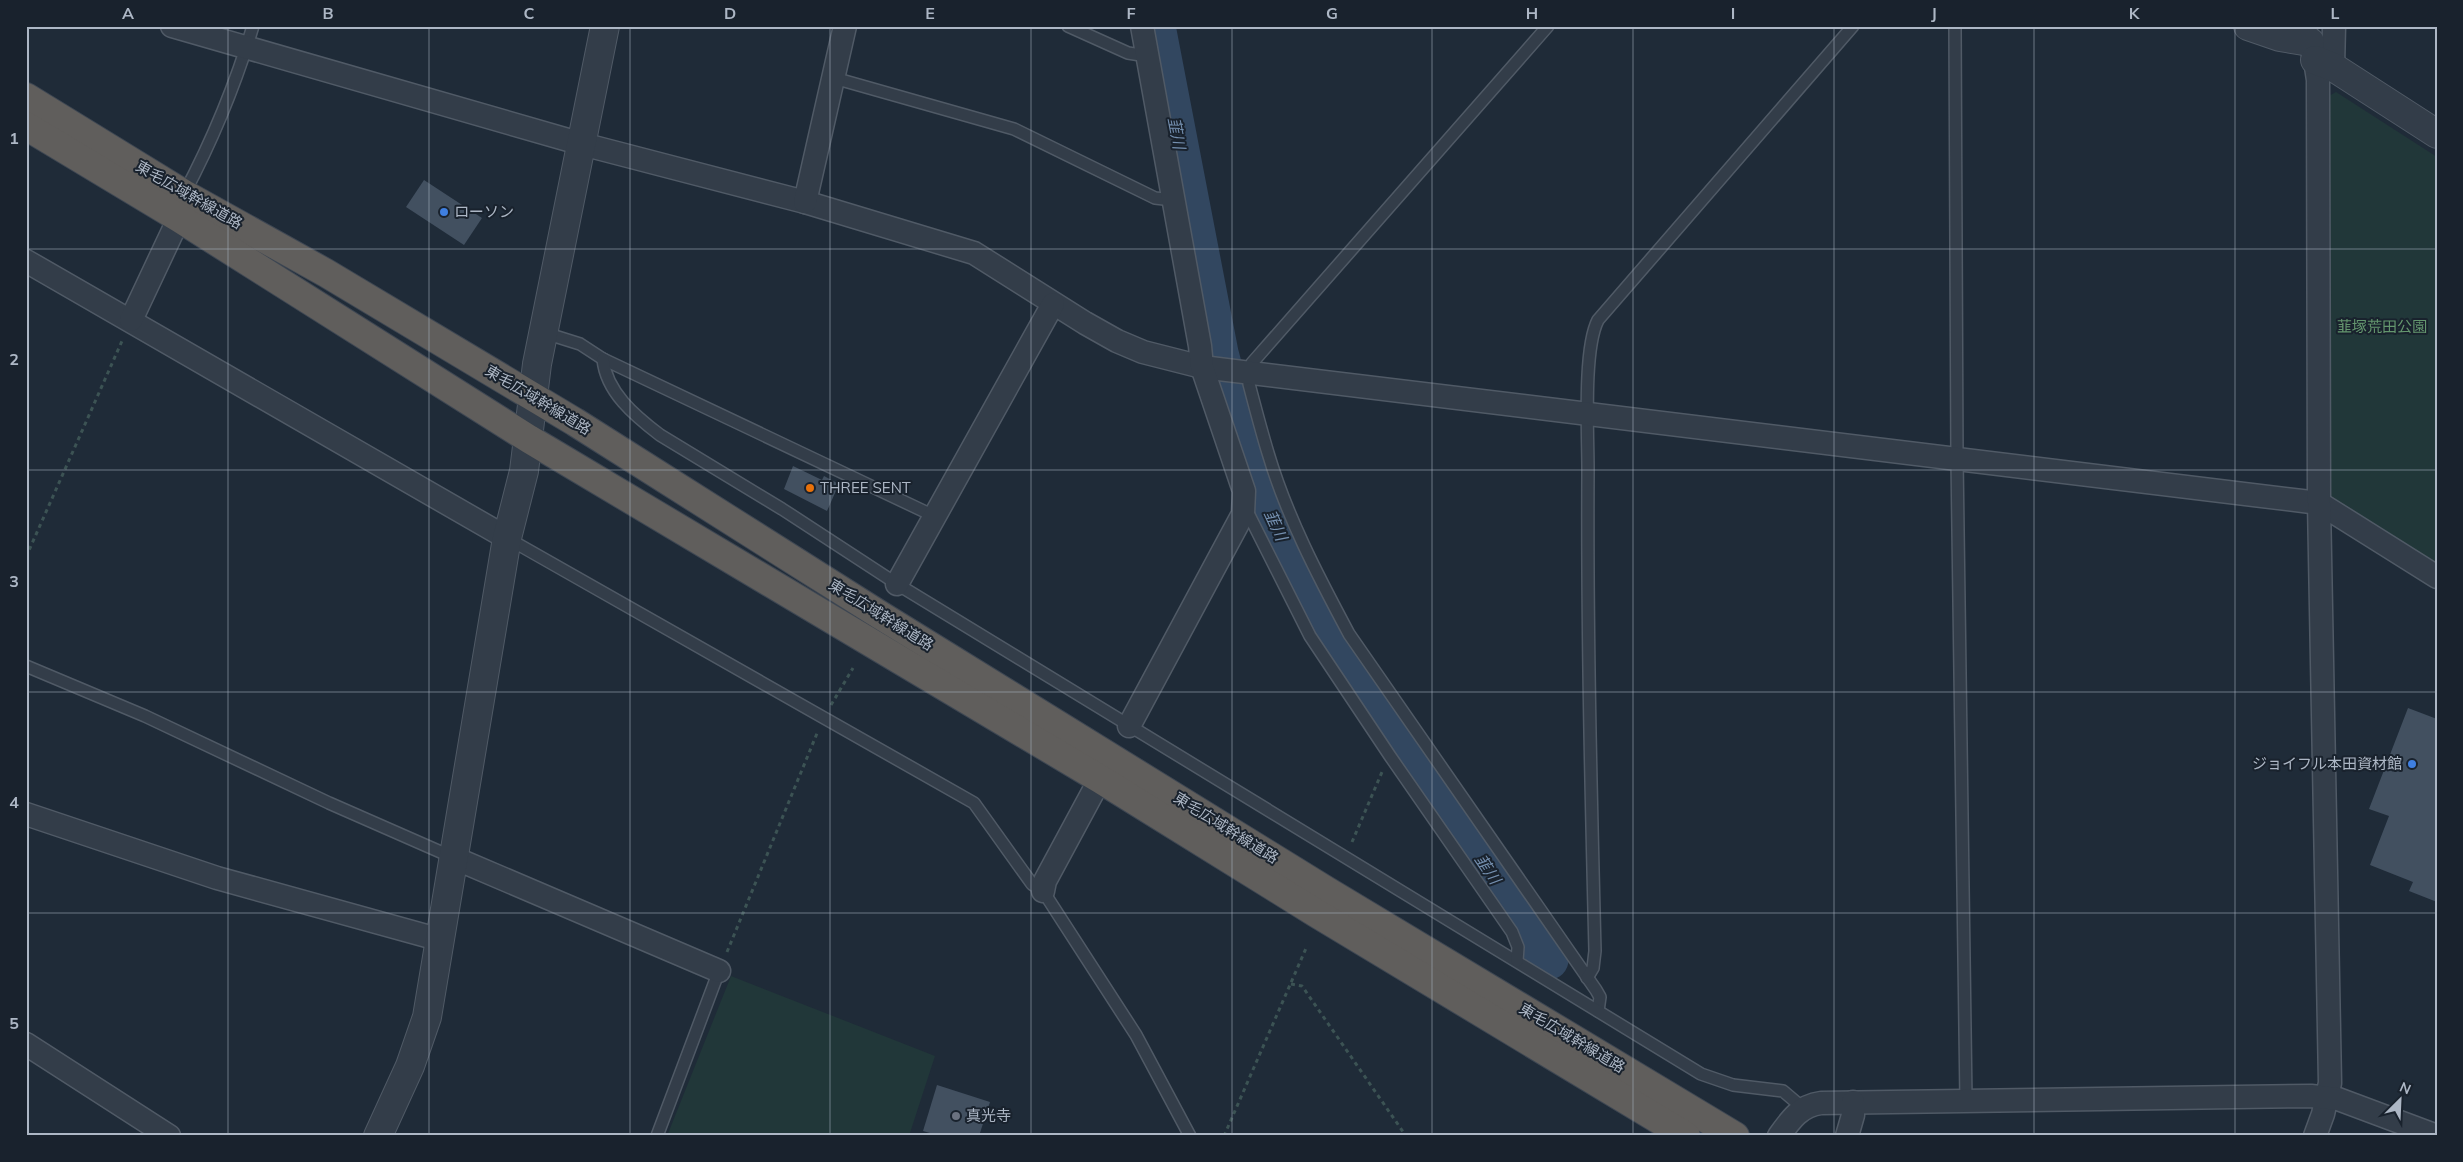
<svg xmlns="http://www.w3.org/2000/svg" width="2463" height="1162" viewBox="0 0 2463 1162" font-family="Mulish,'Noto Sans JP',sans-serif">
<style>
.green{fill:#213739}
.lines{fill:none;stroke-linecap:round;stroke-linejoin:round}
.river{stroke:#324760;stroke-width:39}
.building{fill:#425060}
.service-casing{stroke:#505a66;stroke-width:14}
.minor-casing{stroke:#505a66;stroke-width:25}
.tertiary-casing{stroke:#505a66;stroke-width:30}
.trunk-casing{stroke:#3e4753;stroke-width:30}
.path{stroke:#3c5354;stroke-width:3;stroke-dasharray:4 4;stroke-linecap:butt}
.service{stroke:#333d49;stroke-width:11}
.minor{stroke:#333d49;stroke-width:22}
.tertiary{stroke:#333d49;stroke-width:28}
.trunk{stroke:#605e5c;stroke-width:28}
.grid{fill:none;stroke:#adb7c5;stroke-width:1;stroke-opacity:0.55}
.shop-dot{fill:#3f7fe0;stroke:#19222d;stroke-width:2}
.food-dot{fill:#e8710a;stroke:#19222d;stroke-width:2}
.worship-dot{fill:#6b7280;stroke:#19222d;stroke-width:2}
.labels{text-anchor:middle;stroke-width:4;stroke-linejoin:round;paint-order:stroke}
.street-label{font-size:15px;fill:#adb7c5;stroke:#19222d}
.poi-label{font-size:15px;fill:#adb7c5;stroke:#19222d;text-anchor:start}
.park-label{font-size:15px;fill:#64966e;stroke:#19222d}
.water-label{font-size:16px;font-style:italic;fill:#748faf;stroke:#19222d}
.neatline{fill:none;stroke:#adb7c5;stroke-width:2}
.grid-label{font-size:16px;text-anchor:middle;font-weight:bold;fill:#adb7c5}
</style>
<rect width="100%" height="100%" fill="#1f2b38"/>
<g class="green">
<path d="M2336,92l101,65v410l-111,-69 3,-402z"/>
<path d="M731,976l204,80 -26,80h-242z"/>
</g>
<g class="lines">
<path class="river" d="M1156,26l63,327c24,94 58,184 103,271l227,336"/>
</g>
<g class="building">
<path d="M424,180l58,38 -18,27 -58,-38z"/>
<path d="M793,466l29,14 2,-4 15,8 -12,27 -43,-22z"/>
<path d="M2408,708l29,11v183l-28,-11 4,-9 -43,-17 19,-49 -20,-7z"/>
<path d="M937,1085l53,17 -11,34h-39l-17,-5z"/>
</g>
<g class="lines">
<g class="service-casing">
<g id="service">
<path d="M1068,26l60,27 19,3"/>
<path d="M1548,26l-296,337 -4,9 1,12c6,23 12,46 19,69 19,64 50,123 81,181l247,356 4,7 -2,14"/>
<path d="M1955,26l2,433 9,641"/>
<path d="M834,78l180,51 141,69 18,2"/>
<path d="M184,194c28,-53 52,-111 69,-168"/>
<path d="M545,333l35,11 23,15 331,157"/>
<path d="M603,359c3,33 32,57 57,76l122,74 115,75 804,490 32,11 50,6 20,17"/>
<path d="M1243,514l6,1 4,8 57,113 80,120 122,176 6,15 -1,14"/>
<path d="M507,538l467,265 58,81 11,7 93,144 54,101"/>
<path d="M26,666l119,50 184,87 123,54"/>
<path d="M1587,978l6,-10 2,-17c-4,-160 -8,-320 -7,-481 0,-36 -5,-121 10,-150l255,-294"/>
<path d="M657,1136l62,-165"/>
</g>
</g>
<g class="minor-casing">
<g id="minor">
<path d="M172,26l410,118 223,58 169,51 111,70 32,18 26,11 59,15 1117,136 118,74"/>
<path d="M2304,26l11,34 3,20 1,423 11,580 -7,31 -8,22"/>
<path d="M2333,67l1,-41"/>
<path d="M805,202l40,-176"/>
<path d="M26,261l481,277"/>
<path d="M131,320l48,-102"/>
<path d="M897,584l156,-280"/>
<path d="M1129,726l114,-212 1,-23 -42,-124 -2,-21 -58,-320"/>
<path d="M26,814l191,64 224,62"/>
<path d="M452,857l267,114"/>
<path d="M1043,891l2,-10 55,-102"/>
<path d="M26,1044l143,92"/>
<path d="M1779,1136c12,-17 21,-30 42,-33l490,-7 27,3 99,37"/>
<path d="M1847,1136l6,-21v-13"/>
</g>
</g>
<g class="tertiary-casing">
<g id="tertiary">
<path d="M2248,26l32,11 30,5"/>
<path d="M2315,60l18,7 104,67"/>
<path d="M378,1136l32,-70 17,-49 80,-479 17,-67 13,-107 68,-338"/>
</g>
</g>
<g class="trunk-casing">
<g id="trunk">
<path d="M26,97l158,97 142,79 249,149 305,193 447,276 408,245"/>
<path d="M26,126l153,92 350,221 571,340 216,134 370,223"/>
</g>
</g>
<g class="path">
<path d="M26,557l96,-216"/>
<path d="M831,705l22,-37"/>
<path d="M1352,842l30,-70"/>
<path d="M727,952l91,-221"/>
<path d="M1291,984l11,2 104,150"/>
<path d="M1224,1136l83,-190"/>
</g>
<use href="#service" class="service"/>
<use href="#minor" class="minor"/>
<use href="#tertiary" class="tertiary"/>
<use href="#trunk" class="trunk"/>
</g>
<path class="grid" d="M228,26v1110M429,26v1110M630,26v1110M830,26v1110M1031,26v1110M1232,26v1110M1432,26v1110M1633,26v1110M1834,26v1110M2034,26v1110M2235,26v1110M26,249h2411M26,470h2411M26,692h2411M26,913h2411"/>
<g class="shop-dot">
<circle cx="444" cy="212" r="5"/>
<circle cx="2412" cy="764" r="5"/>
</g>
<circle class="food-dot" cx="810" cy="488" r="5"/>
<circle class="worship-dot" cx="956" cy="1116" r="5"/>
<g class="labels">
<g class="street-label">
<text transform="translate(189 195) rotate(30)" y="5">東毛広域幹線道路</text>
<text transform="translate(538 400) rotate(31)" y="5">東毛広域幹線道路</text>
<text transform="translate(881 615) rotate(32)" y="5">東毛広域幹線道路</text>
<text transform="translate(1226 828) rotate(32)" y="5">東毛広域幹線道路</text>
<text transform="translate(1572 1038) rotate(31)" y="5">東毛広域幹線道路</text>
</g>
<g class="poi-label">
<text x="454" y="217">ローソン</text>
<text x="820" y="493">THREE SENT</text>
<text x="2402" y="769" text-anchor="end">ジョイフル本田資材館</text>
<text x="966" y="1121">真光寺</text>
</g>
<g class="park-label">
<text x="2382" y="332">韮塚荒田公園</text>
</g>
<g class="water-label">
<text transform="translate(1177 133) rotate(79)" y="6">韮川</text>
<text transform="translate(1276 525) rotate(65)" y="6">韮川</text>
<text transform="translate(1488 869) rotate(56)" y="6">韮川</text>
</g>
</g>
<rect width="2463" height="1162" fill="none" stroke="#19222d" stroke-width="55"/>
<g transform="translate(2400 1100) rotate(24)" stroke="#19222d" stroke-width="4" paint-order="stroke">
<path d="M0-4L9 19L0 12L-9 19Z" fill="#adb7c5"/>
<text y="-8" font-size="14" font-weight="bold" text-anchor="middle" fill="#adb7c5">N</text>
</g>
<rect x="28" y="28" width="2408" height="1106" class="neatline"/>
<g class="grid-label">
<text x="128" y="19">A</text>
<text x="328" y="19">B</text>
<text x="529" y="19">C</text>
<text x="730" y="19">D</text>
<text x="930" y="19">E</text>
<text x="1131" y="19">F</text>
<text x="1332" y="19">G</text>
<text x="1532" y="19">H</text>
<text x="1733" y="19">I</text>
<text x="1934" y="19">J</text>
<text x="2134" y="19">K</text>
<text x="2335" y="19">L</text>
<text x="14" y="144">1</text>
<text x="14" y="365">2</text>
<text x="14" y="587">3</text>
<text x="14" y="808">4</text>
<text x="14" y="1029">5</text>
</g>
</svg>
